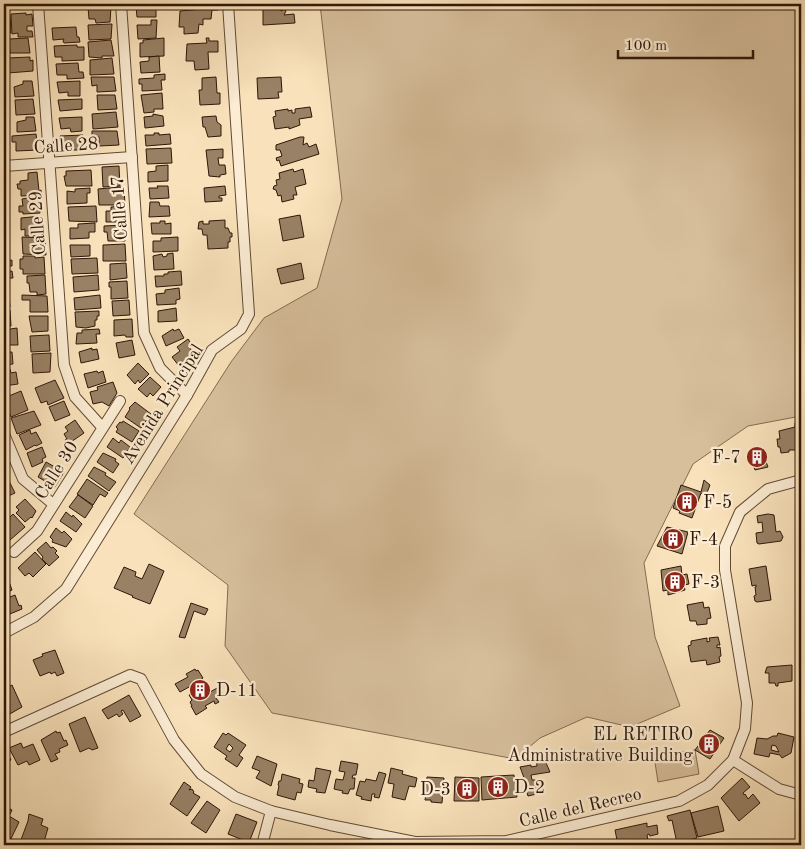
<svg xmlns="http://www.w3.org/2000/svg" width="805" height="849" viewBox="0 0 805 849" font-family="'Old Standard TT',serif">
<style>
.green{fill:#d7bf9c;stroke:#836b52}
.building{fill:#988165;stroke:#2f1707;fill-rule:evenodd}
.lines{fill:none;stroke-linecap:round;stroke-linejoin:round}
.minor-casing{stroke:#624a34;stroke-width:12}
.minor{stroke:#fbecd3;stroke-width:10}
.labels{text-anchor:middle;stroke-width:4.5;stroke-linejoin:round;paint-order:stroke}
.street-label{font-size:18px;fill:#2f1707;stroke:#fbecd3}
.poi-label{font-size:18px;fill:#2f1707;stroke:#fbecd3;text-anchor:start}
</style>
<rect width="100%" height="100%" fill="#f9e2bb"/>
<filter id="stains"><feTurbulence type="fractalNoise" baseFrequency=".004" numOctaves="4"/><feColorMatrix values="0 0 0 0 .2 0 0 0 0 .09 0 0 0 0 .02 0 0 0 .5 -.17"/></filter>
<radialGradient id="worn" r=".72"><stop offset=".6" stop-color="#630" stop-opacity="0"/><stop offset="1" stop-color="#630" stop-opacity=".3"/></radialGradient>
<g class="green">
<path d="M320,4h481v412l-53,10 -55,38 -49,99 11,74 25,69 -50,21 -43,-10 -47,21 -25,21 -243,-46 -47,-67 3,-61 -94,-71 97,-152 33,-44 53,-30 25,-89z"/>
<path d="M695,750l4,24 -41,8 -4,-26z"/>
</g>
<g class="building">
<path d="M145,4h5l1,2h5v11h-19l-1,-10 9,-1z"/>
<path d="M202,4h16v6h-6l-1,9h-8v6l-4,-1 -1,9 -14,1v-7h-5l1,-16 22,-2z"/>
<path d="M88,7h3l1,1 19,-1 -1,15 -14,1 -1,-4h-6z"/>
<path d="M281,7v4l3,-2 2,2 -2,4 10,-1 1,9 -32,2v-17z"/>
<path d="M26,13v2l6,-1 1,12h-6v5h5l1,6h-15v-4l-6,1 -1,-20z"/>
<path d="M10,15l1,18h-7v-17z"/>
<path d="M151,20h6l-1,18 -18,1 -1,-14h14z"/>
<path d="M112,24l-1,15 -22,1 -1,-15z"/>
<path d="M76,27l1,10h2l1,5 -16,1 -1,-2 1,-2 -11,1 -1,-12z"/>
<path d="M28,38l2,15h-20l-1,-14z"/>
<path d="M164,38v18l-24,1v-14h3v-3z"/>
<path d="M206,38h3v3h9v11h-10l1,17 -14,1 -1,-9h-8l1,-17 20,-1z"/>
<path d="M111,40l3,16h-12v2l-13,-1 -1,-15z"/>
<path d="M77,45v2h7v13l-22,1v-4h-7l-1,-11z"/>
<path d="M159,56l1,16 -19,1 -1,-11 9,-1v-4z"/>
<path d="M30,57v4l3,-1v11l-25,2 -1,-15z"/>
<path d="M112,58l2,16 -24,1v-15z"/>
<path d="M78,63l1,9h4l1,6 -17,1v-4h-10l-1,-11z"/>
<path d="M165,74v6h-4l1,10 -20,1v-7h-3v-5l15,-1v-3z"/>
<path d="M91,77h23l2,14 -19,1v-7l-5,1z"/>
<path d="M216,77l1,16h3v11l-20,1 -1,-15h3v-12z"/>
<path d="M281,77l1,15h-4l1,6 -21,1 -1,-21z"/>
<path d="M23,81h9l2,15 -19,1 -1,-10 9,-3z"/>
<path d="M80,81v15h-12v-4l-9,1 -2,-11z"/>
<path d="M162,93l1,16h-9v3l-10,1 -3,-18z"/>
<path d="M97,95h18l2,14 -19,1z"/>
<path d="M33,99l2,15 -19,1 -1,-15z"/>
<path d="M82,99v10l-22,2 -2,-11z"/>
<path d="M310,107l2,10 -13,2 1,6 -11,4v-2l-14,2 -2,-12 3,-1 -1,-5 13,-2v2l4,-1v3h3v-4z"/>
<path d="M116,112l2,15 -25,2 -1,-15z"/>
<path d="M153,114l10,2 1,10 -19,2 -1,-11 9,-1z"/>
<path d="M216,116l1,6 4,3v11l-13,1 -3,-10h-2l-1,-10z"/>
<path d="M26,117h8l2,14 -19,1v-10l9,-2z"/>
<path d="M82,117v14l-11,1 -1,-4 -9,1 -2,-11z"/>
<path d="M92,131h25l2,14 -20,1v-9h-7z"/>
<path d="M154,133h5v2l11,-1 1,10 -25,2 -1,-11h9z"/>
<path d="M36,134l2,16 -22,1v-9h-4v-6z"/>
<path d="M83,135l1,15h-12v-3l-11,2 -1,-13z"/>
<path d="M300,137h4l-1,8 4,-2 2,4 7,-3 3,10 -38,12 -2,-6 -2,1 -1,-3 6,-2 -2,-6h-4v-5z"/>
<path d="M171,148l1,15 -25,1 -1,-15z"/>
<path d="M223,149v9h-5l1,7h6l1,9 -6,1v2l-11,-1 -3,-26z"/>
<path d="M168,165v16l-20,1v-10l8,-1v-5z"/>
<path d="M119,166l1,20 -17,1 -1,-20z"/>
<path d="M293,169l1,3 9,-3 3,15 -11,3 2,8h-4l1,4 -12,3 -1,-7 -3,1 -2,-6 -3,-1 1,-3 3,-1 -1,-5 4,-1 -1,-6z"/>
<path d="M91,170l1,16h-26l-2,-10h2v-5z"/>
<path d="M37,172l2,19 2,-1v5l-20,1v-7h-3l-1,-5h3v-3l8,-1v-7z"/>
<path d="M157,186h11l1,12 -19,1 -1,-11h9z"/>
<path d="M225,186l1,9 -7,1v2h3v3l-17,1 -1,-14z"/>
<path d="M120,187h4l1,18h-26l-1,-16z"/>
<path d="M90,188v5h-3v10l-20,1v-13l8,1v-3z"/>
<path d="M39,196l1,17 -17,1v-2h-4v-6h4l-1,-7z"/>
<path d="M150,202h9l1,4h9l1,10 -21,1z"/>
<path d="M96,206l1,16 -28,-1 -1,-14z"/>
<path d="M123,206l1,17 -2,-1h-16v-11h5v-4z"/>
<path d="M300,215l4,22 -21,4 -4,-22z"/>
<path d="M41,216l1,20h-17v-7l-4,1v-12z"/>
<path d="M225,220v8h3l2,5h2v4h-2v5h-2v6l-20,1 -1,-14h-4l-1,-6h-4l1,-7 4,-1v3h6v-3z"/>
<path d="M160,221h5v3l6,-1v11h-19l-1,-11h9z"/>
<path d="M95,223v9h-6v6l-19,1v-11h8v-4z"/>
<path d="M124,225l1,16h-17l-1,-9h-3v-6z"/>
<path d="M22,237l23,1 1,17 -23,-1z"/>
<path d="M178,237v14l-25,1v-11h8v-3z"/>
<path d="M125,244l1,17h-23v-16z"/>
<path d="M70,245h20v11l-19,1z"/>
<path d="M4,252h2l1,9 5,-1v6h-5v3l-3,1z"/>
<path d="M173,253l1,16 -20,1 -1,-14 9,-2 1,3 4,-1v-2z"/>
<path d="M23,256h12v2l9,-1 1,17h-22v-5h-3v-10h3z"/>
<path d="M97,258l1,15 -26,1 -1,-15z"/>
<path d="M126,263l1,15 -17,2v-16z"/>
<path d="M301,263l3,16 -23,5 -4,-15z"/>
<path d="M12,271l1,7h-6l1,12 -4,1v-19z"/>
<path d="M181,271l1,14 -26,2 -1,-11h9v-2h4v-2z"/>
<path d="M45,275l1,19 -9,1v-3h-7l-1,-9h-2v-7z"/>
<path d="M98,275l1,15 -25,2 -1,-15z"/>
<path d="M127,281l1,17 -17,1v-12h-2v-5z"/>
<path d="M179,288l1,11 -4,1v4l-19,1 -1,-11 9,-1v-3z"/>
<path d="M4,293v3h5l1,11 -6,1z"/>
<path d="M22,295l25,1 1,16h-18v-12h-8z"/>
<path d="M100,295l1,13 -26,2 -1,-12z"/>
<path d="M129,300l1,15 -17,1 -1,-15z"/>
<path d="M176,308l1,13 -19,1v-11z"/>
<path d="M4,310h6l1,16 -7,1z"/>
<path d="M99,311v5h-2v4h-2v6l-9,2 -10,-1 -1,-15z"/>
<path d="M29,316h19v15l-16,1z"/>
<path d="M132,319l1,18h-7l-1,-2 -11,1v-16z"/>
<path d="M17,328l1,17h-14v-15z"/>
<path d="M99,329l1,5h-4l1,9 -21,1 1,-11h5v-3z"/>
<path d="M173,329l1,2 5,-2 5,9 -18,8 -4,-10z"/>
<path d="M49,335l1,16 -19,1 -1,-16z"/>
<path d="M188,339l5,7 -3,2 4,7 -15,11 -7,-9 8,-6 -3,-4z"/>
<path d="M132,340l3,15 -16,3 -3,-15z"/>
<path d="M92,348v2l5,-1 2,10 -18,4 -2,-11z"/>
<path d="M4,349h3v3h5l1,12 -9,1z"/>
<path d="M51,353l-1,19 -17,1 -1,-19z"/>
<path d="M138,363l11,11 -9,9 -2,-3 -3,4 -8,-9z"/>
<path d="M10,369l1,4 5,-1 2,12 -14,2v-16z"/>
<path d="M97,371l1,2 5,-2 3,11 -18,6 -4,-14z"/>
<path d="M150,377l11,10 -8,9 -3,-3 -3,4 -9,-8z"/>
<path d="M55,380l9,18 -16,7 -1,-4 -6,2 -6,-15z"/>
<path d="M113,382l4,11 -8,13 -7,-4 -9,2 -3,-12 8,-2 -1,-3z"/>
<path d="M21,391l7,19 -17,7 -7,-19z"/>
<path d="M64,401l6,14 -15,6 -6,-14z"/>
<path d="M135,402l16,12 -10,14 -16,-11 5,-8 -1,-1z"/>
<path d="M34,411l7,14 -24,9 -6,-16z"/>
<path d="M75,420l9,13 -16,11 -3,-4 2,-1 -3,-5 4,-3 -3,-4z"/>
<path d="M123,421l16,10 -7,11 -16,-10 2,-3 -2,-2 4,-5 2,1z"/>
<path d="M799,422v4h2v24h-12v2l-8,1 -1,-6h-2l-1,-8h3l-1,-8 16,-4v-4z"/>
<path d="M30,430l1,4 5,-2 6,11 -6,3 -1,-1 -9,5 -7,-15z"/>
<path d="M113,438l6,5 2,-3 9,7 -7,11 -16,-11z"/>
<path d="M42,447l4,10 -4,2 1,3 -11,5 -5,-14z"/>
<path d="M761,449l7,18 -13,3 -6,-16z"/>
<path d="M103,453l13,6 -1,2 4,3 -6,9 -16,-11z"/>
<path d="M46,462l18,10 -9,15 -17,-10z"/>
<path d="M94,467l12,6 -1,2 11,7 -7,9 -21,-15z"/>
<path d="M8,479l7,14 -11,5v-17z"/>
<path d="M87,479l21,14 -3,4 -5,-3 -7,11 -16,-11z"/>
<path d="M704,480l6,5 -4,10 -5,-2 -9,25 -13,-5 1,-2 -7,-3 8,-23 20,7z"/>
<path d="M78,495l15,11 -8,12 -16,-11z"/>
<path d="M25,499l11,12 -4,7 -1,-1 -6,5 -9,-9 3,-3 -3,-3z"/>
<path d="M66,512l6,5 1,-2 9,9 -6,8 -16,-11z"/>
<path d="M13,514l12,13 -15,13 -6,-7 1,-6 -1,-4z"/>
<path d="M768,514l6,1 2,17 4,-1 3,6 -2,4 -22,3 -2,-1 -1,-10 7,-1 -1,-10 -4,1 -1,-7z"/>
<path d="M667,527l21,5 -6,22 -25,-8z"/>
<path d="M56,528l6,5 2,-2 8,8 -6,8 -14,-5 1,-2 -3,-3z"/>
<path d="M46,542l5,6 2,-1 4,4 -2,2 4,4 -10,9 -7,-7 1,-2 -6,-7z"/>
<path d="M35,552l11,12 -13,13 -4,-4 -4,3 -7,-8z"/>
<path d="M149,564l15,7 -14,33 -18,-7 1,-1 -19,-8 10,-21 12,5 -1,4 7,3z"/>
<path d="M681,566l1,9 5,-1 2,10 -5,1 1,5 -17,5v-5l-5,1 -2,-21z"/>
<path d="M766,566l5,34 -14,2 -2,-1 -1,-5 2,-1 -1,-8h1v-2l-4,1 -3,-17z"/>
<path d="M7,576l5,14 -8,4v-17z"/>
<path d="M8,593l2,4 5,-2 4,11 2,-1 1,4 -17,7 -1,-21z"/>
<path d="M703,602l1,6 5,-1 2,11 -4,1v5l-10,1 -1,-4h-6l-3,-16z"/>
<path d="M191,603l17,6 -3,6 -11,-4 -9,27 -6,-1z"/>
<path d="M718,637l2,8h-3v3l3,-1 1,9 -2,1 1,5 -13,3 -1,-5 -15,2 -3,-16 3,-1v-4l16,-3v4l3,-1 -1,-3z"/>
<path d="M55,650l9,23 -7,3 -2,-4 -4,2 -1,-2 -10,4 -7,-16 10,-4 -1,-2z"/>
<path d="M792,665v16l-14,2v3h-2l-1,-3h-6v-10h-4l2,-6z"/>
<path d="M195,669l1,2 2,-1 5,8 -4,3 1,2 4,-2 6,11 9,-5 4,7 -7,4 3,4 -4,2 -1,-3 -9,5 2,2 -11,7 -5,-9h1l-2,-4 2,-2 -3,-5 4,-2 -4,-6 -9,5 -5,-8 13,-7 -2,-3z"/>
<path d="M12,685l10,22 -14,8h-4v-22l5,-3 -1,-3z"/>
<path d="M129,695l12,21 -11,6 -7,-12 -2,1 2,3 -4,3 -2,-3 -9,5 -6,-9z"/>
<path d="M85,717l13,31 -6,2 -3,-2 -9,4 -11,-28z"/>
<path d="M710,730l14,8 -14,21 -15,-9z"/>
<path d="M56,731l1,2 3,-1 4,9 2,-1 2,5 -9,4 1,3 -5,2 3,5 -7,3 -10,-22z"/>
<path d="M223,733l3,2 2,-2 18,12 -7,10 4,3 -6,9 -12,-8 2,-3 -13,-9zM229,744l4,4 -3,4 -4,-3z"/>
<path d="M778,733l16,4 -3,16 -9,5 -2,-3 -10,-2 -1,4 -15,-3 3,-16 10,1 6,-3h4zM772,745l4,1 3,6 -8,-2z"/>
<path d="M21,743l2,5 10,-4 7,16 -11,5 -2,-4 -9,4 -9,-17z"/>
<path d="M4,747l7,13 -7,4z"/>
<path d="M257,756l20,8 -6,22 -15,-8 4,-7 -8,-3z"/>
<path d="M543,756l7,16 -19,3 1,5h4l-1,3 2,11 -9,2 -4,-12 2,-1 -6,-16 11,-2v2l6,-1 -1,-9z"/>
<path d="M341,761l17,3 -2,11h-3l-1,3h3l-1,11h-4l-2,5 -6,-1 1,-2 -9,-2 2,-10 7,1 2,-8 -6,-1z"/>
<path d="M316,768l15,3 -6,22 -9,-1 1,-3 -9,-2 1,-7 5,1z"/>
<path d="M391,768l12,3 -1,3 15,4 -2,9 -6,-1 -4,14 -13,-3 2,-13 -6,-1z"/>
<path d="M379,772l7,2 -7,24 -5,-1 1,-3h-3l-1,7 -10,-2 1,-2 -6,-2 4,-14 5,1 1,-3 10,2z"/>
<path d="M282,774l18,5 -1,4 4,1 -2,9 -4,-1 -2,8 -18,-5 2,-9 -1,-1 1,-4h2z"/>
<path d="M514,775l3,22 -35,3 -1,-23z"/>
<path d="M427,777l17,1 -2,25 -11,-1v-2h-6l1,-7h-2v-3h2z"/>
<path d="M455,777l24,1v23h-25z"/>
<path d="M742,778l8,9 -7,6 1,2 1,-1 3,5 5,-5 7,9 -21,18 -18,-23z"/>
<path d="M184,782l7,5 -2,3 3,-1 2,3 -1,1 7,4 -13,19 -17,-12z"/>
<path d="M207,801l13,9 -14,23 -15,-10z"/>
<path d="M4,806l8,4 -3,6 10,6 -11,23h-4z"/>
<path d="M718,806l6,25 -26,6 -7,-24z"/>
<path d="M690,810l7,28 -20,5 -5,-23 -3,1 -2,-5z"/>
<path d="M29,814l14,5 -2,6 7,3 -5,17h-24l9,-24z"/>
<path d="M236,814l21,8 -9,23h-7l2,-5 -15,-6z"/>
<path d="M647,823v4l10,-2 1,9 -8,2 -1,-2 -2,1 1,5 -5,2 -25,3 -3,-15z"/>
<path d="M59,840l14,4v1h-16z"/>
<path d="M563,841l1,4h-17v-1z"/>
<path d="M336,842l12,3h4h-17z"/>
</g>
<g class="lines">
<g class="minor-casing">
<g id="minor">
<path d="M38,4l26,361 11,32 27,30"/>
<path d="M121,4l23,329 16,35 27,27"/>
<path d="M4,166l128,-9"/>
<path d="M4,434l19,45 30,25"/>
<path d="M14,552l23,-21 83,-130"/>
<path d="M4,633l30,-16 32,-28 121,-194 25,-45 29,-21 8,-15 -21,-310"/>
<path d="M4,732l126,-57 11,4 33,61 27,34 34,23 36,14 59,14 85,17 91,-1 173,-40 29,-16 25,-25 12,-31 2,-26 -22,-133v-24l15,-34 28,-23 33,-9"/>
<path d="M733,760l46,29 22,6"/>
<path d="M262,845l9,-34"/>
</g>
</g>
<use href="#minor" class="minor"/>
</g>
<defs>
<g id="building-disc" transform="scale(1.125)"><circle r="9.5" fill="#8f2418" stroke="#fbecd3"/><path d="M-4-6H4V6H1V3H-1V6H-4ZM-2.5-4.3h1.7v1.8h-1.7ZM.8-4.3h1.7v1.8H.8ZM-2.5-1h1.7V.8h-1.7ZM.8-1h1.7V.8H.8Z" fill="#fff"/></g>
</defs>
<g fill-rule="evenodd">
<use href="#building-disc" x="757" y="457"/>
<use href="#building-disc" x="687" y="502"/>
<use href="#building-disc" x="673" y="539"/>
<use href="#building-disc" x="675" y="582"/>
<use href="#building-disc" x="200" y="690"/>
<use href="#building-disc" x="709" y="744"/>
<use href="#building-disc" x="498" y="787"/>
<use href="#building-disc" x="467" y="789"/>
</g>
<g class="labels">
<g class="street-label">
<text transform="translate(66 145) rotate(-4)" y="6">Calle 28</text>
<text transform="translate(119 208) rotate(-94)" y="6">Calle 17</text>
<text transform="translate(37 223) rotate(-94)" y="6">Calle 29</text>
<text transform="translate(162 404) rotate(-58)" y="6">Avenida Principal</text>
<text transform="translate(56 470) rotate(-58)" y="6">Calle 30</text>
<text transform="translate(580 807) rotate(-13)" y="6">Calle del Recreo</text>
</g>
<g class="poi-label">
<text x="741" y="463" text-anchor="end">F-7</text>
<text x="703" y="508">F-5</text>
<text x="689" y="545">F-4</text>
<text x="691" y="588">F-3</text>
<text x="216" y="696">D-11</text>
<text x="693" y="740" text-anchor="end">EL RETIRO<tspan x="693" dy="21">Administrative Building</tspan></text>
<text x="514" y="793">D-2</text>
<text x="451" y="795" text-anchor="end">D-3</text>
</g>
</g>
<rect width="805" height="849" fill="none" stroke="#f9e2bb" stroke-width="20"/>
<rect x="5" y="5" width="795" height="839" fill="none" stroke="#2f1707" stroke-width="2.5"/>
<rect x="10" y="10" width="785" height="829" fill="none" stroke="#2f1707"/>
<path d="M618 50v8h135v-8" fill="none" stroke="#2f1707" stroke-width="2.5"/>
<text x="625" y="50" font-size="15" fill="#2f1707" stroke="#fbecd3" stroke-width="4" paint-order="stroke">100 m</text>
<rect width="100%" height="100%" filter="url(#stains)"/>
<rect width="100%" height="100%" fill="url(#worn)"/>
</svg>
